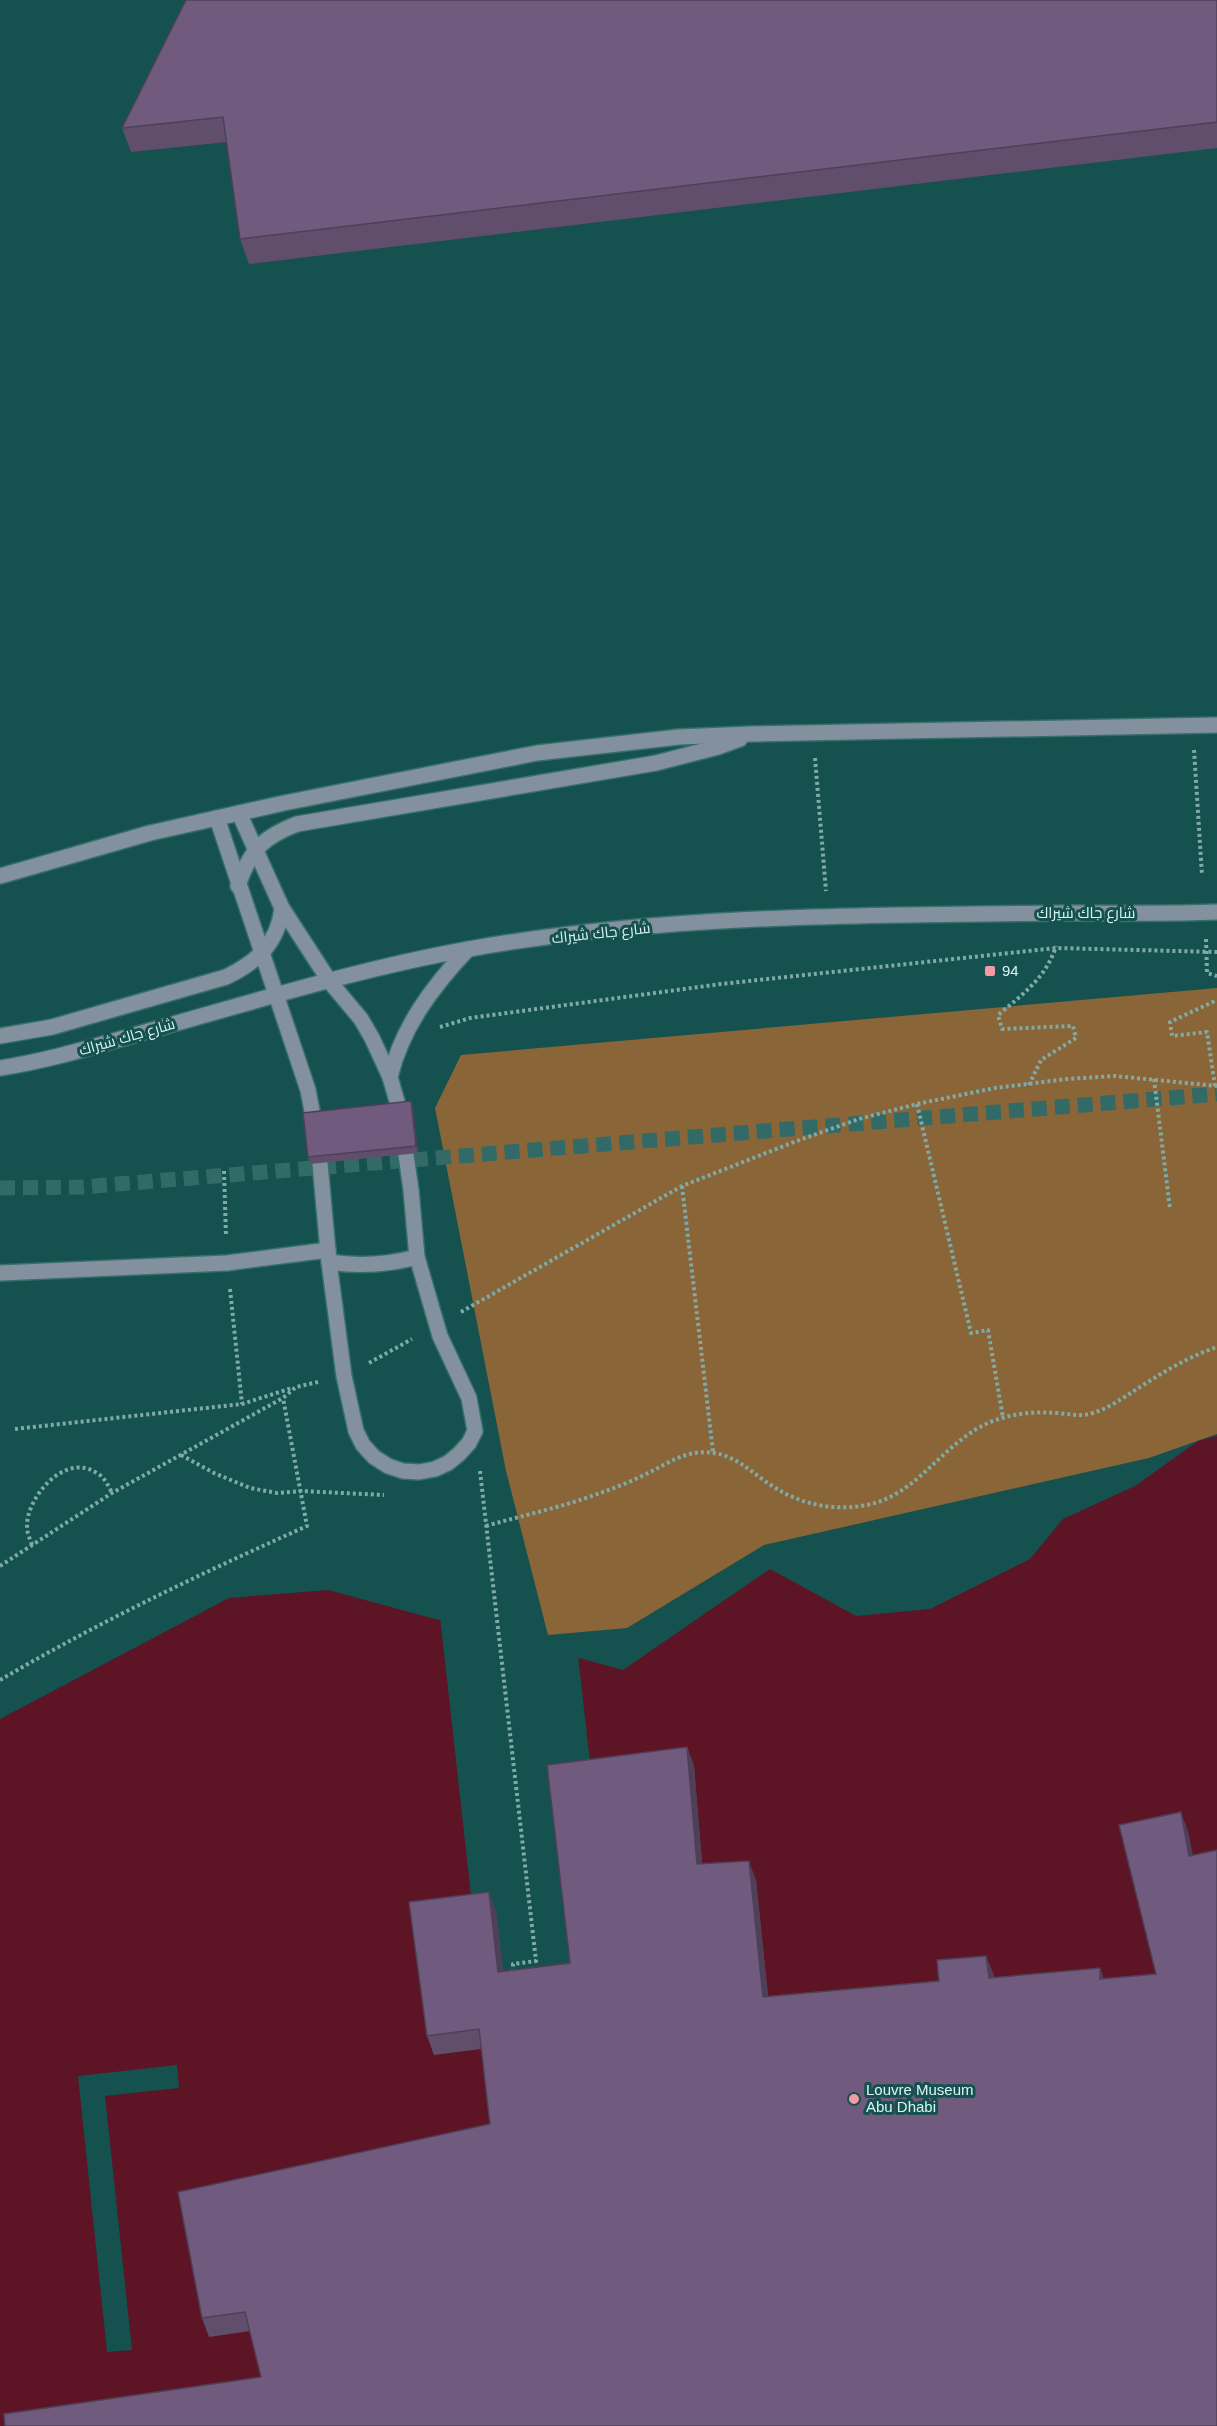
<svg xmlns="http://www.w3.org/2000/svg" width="1217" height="2426" viewBox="0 0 1217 2426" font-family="Helvetica,Cairo,sans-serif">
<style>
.green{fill:#8a6537}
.water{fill:#5d1425}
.pier{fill:#14514f}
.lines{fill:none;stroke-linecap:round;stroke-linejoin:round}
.minor-tunnel{stroke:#326a68;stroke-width:15;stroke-dasharray:15 8;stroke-linecap:butt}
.minor-casing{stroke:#376f6d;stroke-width:18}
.path{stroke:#7faaa8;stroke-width:4;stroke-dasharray:3 3;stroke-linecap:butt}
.minor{stroke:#83919f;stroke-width:15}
.wall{fill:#604e6c}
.shaded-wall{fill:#4e4058}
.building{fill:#705b7e;stroke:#4e4058;stroke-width:1.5}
.poi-dot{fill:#f49aa6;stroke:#14514f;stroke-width:2}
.labels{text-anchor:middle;stroke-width:6;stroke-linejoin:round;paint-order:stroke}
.street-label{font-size:15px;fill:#d9f5f3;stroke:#14514f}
.poi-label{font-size:15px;fill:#d9f5f3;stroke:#14514f;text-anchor:start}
</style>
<rect width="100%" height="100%" fill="#14514f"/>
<path class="green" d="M1217,988v446l-68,24 -385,87 -137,83 -79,7 -42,-164 -71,-363 26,-53z"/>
<path class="water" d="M1217,1436v990h-1217v-707l229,-121 99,-8 295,80 147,-101 86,47 74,-7 100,-50 33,-40 72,-33 63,-45z"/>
<g class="pier">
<path d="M440,1617l138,38 14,125 -15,203 -72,8 -32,-78z"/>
<path d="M177,2065l2,23 -74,8 27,254 -25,2 -29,-276z"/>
</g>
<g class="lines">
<path class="minor-tunnel" d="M0,1188l82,-1 1135,-93"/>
<g class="minor-casing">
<g id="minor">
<path d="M217,818l91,272 10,52 11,120 15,114 12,55 7,14 11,12 14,9 15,5 16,1 16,-3 13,-6 11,-9 10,-11 6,-12 -6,-33 -29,-62 -23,-79 -6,-67 -8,-56 -5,-29 -8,-28 -18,-39 -11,-19 -31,-37 -48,-74 -43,-95"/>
<path d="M0,876l150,-43 134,-30 253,-50 142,-16 72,-3 466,-9"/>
<path d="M238,886c12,-36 25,-49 59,-62l359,-61 62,-16 22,-8"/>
<path d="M0,1036l52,-9 174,-50c31,-15 52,-34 56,-69"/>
<path d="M0,1068c53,-8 105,-25 156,-39 103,-29 207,-61 313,-80 195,-35 401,-34 599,-36 50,0 99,1 149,-1"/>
<path d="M390,1077c12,-50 43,-91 78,-128"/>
<path d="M329,1262c31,5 58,3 88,-5"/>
<path d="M0,1273l227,-10 101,-13"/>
</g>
</g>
<g class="path">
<path d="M1194,750l8,125"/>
<path d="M815,758l11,133"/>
<path d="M1206,939l1,34 10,3"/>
<path d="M440,1027l30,-9 251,-34 335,-36 161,4"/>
<path d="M1154,1079l16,130"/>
<path d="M1029,1085l12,-25 35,-22 -3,-12 -71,3 -4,-14c25,-21 48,-37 58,-69"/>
<path d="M1215,1086l-8,-54 -35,4 -2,-14 47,-22"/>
<path d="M917,1104l54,229 17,-3 15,88"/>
<path d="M224,1171l2,65"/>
<path d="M682,1186l31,266"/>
<path d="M230,1289l12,115"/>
<path d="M461,1312l221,-126 112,-44 65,-23 58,-15 78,-16 72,-9 48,-3 102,10"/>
<path d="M369,1363l43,-24"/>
<path d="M15,1429l227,-25 50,-16"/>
<path d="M181,1455l33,18 36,15 27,5 24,-2 83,4"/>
<path d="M480,1471l56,490 -23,3v10"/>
<path d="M486,1526c38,-11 77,-19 114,-33 18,-6 37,-14 54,-23 19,-10 37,-21 60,-17 20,3 34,16 51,28 30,22 65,31 102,24 49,-10 73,-57 115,-79 23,-12 50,-15 75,-13 13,1 24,4 36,0 16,-5 30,-15 44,-24 26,-17 51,-32 80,-42"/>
<path d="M32,1545c-2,-6 -5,-12 -5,-18 -1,-29 37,-74 68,-55 9,4 13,13 17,21"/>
<path d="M0,1566l112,-73 171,-95 13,-11 22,-5"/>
<path d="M0,1680c99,-58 202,-107 307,-154l-24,-128"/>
</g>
<use href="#minor" class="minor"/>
</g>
<g class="wall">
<path d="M1217,0v148l-968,116 -9,-25 -13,-97 -96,10 -9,-24z"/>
<path d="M411,1101l2,7 5,45 -108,11 -2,-7z"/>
<path d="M687,1747l7,19 8,98 54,16 12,116 171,-15 47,-25 8,22 110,1 52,-5 32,-143 29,595 -956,-49 -11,-46 -41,6 -7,-19 288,-194 -9,-75 -47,6 -7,-19 69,-125 7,60 67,-8z"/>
</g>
<g class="shaded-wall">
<path d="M411,1101l2,7 5,45 -2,-7z"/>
<path d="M687,1747l7,19 10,118 -7,-20z"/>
<path d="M1181,1812l7,19 9,45 -8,-20z"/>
<path d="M749,1861l7,19 14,136 -7,-19z"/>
<path d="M489,1892l7,19 9,80 -7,-19z"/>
<path d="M986,1956l8,19 2,23 -7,-20z"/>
<path d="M1100,1968l7,19 -7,-8z"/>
</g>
<g class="building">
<path d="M186,0h1031v122l-977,117 -17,-122 -101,11z"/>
<path d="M411,1101l5,45 -108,11 -5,-44z"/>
<path d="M687,1747l10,117 52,-3 14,136 176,-16 -2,-21 49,-4 3,22 111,-10v11l56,-5 -37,-149 62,-13 8,44 28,-6v576h-1212l-1,-12 257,-37 -16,-65 -43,6 -24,-126 312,-68 -11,-95 -52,7 -18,-134 80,-10 9,80 72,-9 -23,-198z"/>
</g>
<g class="poi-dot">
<rect x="984" y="965" width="12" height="12" rx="3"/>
<circle cx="854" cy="2099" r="6"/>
</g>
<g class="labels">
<g class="street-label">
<text x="1086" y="918">شارع جاك شيراك</text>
<text transform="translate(601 933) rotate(-6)" y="5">شارع جاك شيراك</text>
<text transform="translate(127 1037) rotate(-16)" y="5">شارع جاك شيراك</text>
</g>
<g class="poi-label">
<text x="1002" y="976">94</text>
<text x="866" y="2095">Louvre Museum<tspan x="866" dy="17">Abu Dhabi</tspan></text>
</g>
</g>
</svg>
